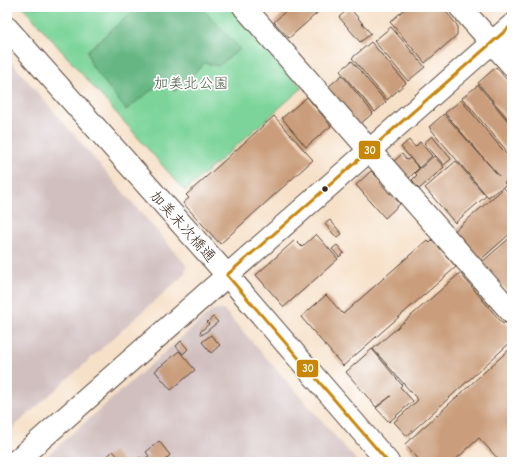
<svg xmlns="http://www.w3.org/2000/svg" width="519" height="469" viewBox="0 0 519 469" font-family="'Comic Neue','Klee One',sans-serif">
<style>
.industrial{fill:#d1bfbf}
.green{fill:#7cd49a;stroke:#5c7f5c}
.forest{fill:#65b682;stroke:#507050}
.building{fill:#ca9e7b}
.lines{fill:none;stroke-linecap:round;stroke-linejoin:round}
.minor-casing{stroke:#574538;stroke-width:24}
.minor{stroke:#fff;stroke-width:22}
.bus-1-casing{stroke:#fff;stroke-width:6}
.bus-1{stroke:#c88708;stroke-width:3}
.bus-dot{fill:#3b2a1e;stroke:#fff;stroke-width:1.5}
.labels{text-anchor:middle;stroke-width:3.5;stroke-linejoin:round;paint-order:stroke}
.park-label{font-size:15px;fill:#4e5d43;stroke:#fff}
.street-label{font-size:15px;fill:#3b2a1e;stroke:#fff}
.line-badge{stroke:#fff;stroke-width:1.5}
.badge-label{font-size:11px;text-anchor:middle;font-weight:bold;fill:#fff}
</style>
<rect width="100%" height="100%" fill="#fff"/>
<filter id="ink" filterUnits="userSpaceOnUse"><feTurbulence type="fractalNoise" baseFrequency=".025" numOctaves="2"/><feDisplacementMap in="SourceGraphic" scale="8" xChannelSelector="R" yChannelSelector="G"/><feConvolveMatrix kernelMatrix="1 2 1 2 8 2 1 2 1" color-interpolation-filters="sRGB"/></filter>
<filter id="wash" filterUnits="userSpaceOnUse"><feTurbulence type="fractalNoise" baseFrequency=".012" numOctaves="4" result="noise"/><feDisplacementMap in="SourceGraphic" scale="16" xChannelSelector="R" yChannelSelector="G"/><feGaussianBlur stdDeviation="0.9" result="paint"/><feColorMatrix in="noise" values="0 0 0 0 0 0 0 0 0 0 0 0 0 0 0 0 0 1.4 0 .05"/><feComposite in="paint" operator="in"/></filter>
<g filter="url(#wash)">
<rect width="100%" height="100%" fill="#f6e0c8"/>
<g class="industrial">
<path d="M7,57l179,208 -1,9 -178,159z"/>
<path d="M213,310h11l134,152h-318z"/>
</g>
<path class="green" d="M23,7h208l71,81 -117,103z"/>
<path class="forest" d="M138,7h63l39,42 -22,17 -13,-3 -30,28 -13,-9 -36,28 -34,-44 -5,-15z"/>
<g id="blocks">
<g class="building">
<path d="M290,7h34l-35,31 -15,-16z"/>
<path d="M407,7h35l15,18v10l-32,28 -35,-41z"/>
<path d="M350,8l21,26 -11,8 -21,-25z"/>
<path d="M391,27l34,40 -17,14 -34,-40z"/>
<path d="M371,42l35,41 -19,17 -35,-42z"/>
<path d="M352,61l34,41 -11,10 -35,-41z"/>
<path d="M496,67l16,19v38l-34,-41z"/>
<path d="M342,75l31,38 -15,13 -31,-38z"/>
<path d="M478,85l34,41v31l-50,-59z"/>
<path d="M307,97l24,29 -25,21 -24,-29z"/>
<path d="M461,100l51,61v16l-8,6 2,2 -18,12 -59,-70 15,-13 55,62 -54,-63z"/>
<path d="M274,116l39,44 -93,84 -37,-41 6,-5 -3,-3z"/>
<path d="M432,136l19,23 -7,6 -20,-22z"/>
<path d="M409,140l6,7 5,-5 12,14 -13,12 -18,-21z"/>
<path d="M402,154l5,6 3,-2 9,10 -11,11 -15,-17z"/>
<path d="M434,156l10,11 -26,23 -6,-7 2,-1 -2,-2 5,-5 -2,-2z"/>
<path d="M456,161l30,35 -31,27 -30,-35z"/>
<path d="M371,171l6,6 2,-2 4,4 -3,3 10,12 2,-2 5,5 -2,1 5,6 -15,14 -29,-33z"/>
<path d="M512,179v13l-6,-7z"/>
<path d="M504,188l8,9v35l-34,30 -26,-29z"/>
<path d="M330,220l12,14 -5,4 -12,-14z"/>
<path d="M316,234l22,25 -54,48 -28,-32 39,-35 7,7z"/>
<path d="M512,236v51l-5,4 -25,-29z"/>
<path d="M427,240l3,3 3,-3 23,27 -113,99 -42,-49 25,-22 17,19z"/>
<path d="M337,245l7,8 -5,4 -7,-8z"/>
<path d="M460,273l43,51 2,-2 7,8v11l-105,95 -13,-14 24,-22 -45,-51z"/>
<path d="M213,317l5,5 -16,13 -2,-3 9,-8 -2,-2z"/>
<path d="M211,335l9,10 -9,8 -9,-11z"/>
<path d="M181,341l7,8 -5,5 -7,-8z"/>
<path d="M512,347v115h-13l1,-1 -21,-23 -26,24h-32l-16,-18z"/>
<path d="M372,349l30,36 -2,2 13,14 -24,21 -13,-14 15,-12 -15,11 -30,-35z"/>
<path d="M179,351l16,19 -24,20 -16,-19z"/>
<path d="M159,441l11,14 -7,7h-28l5,-5 3,3 6,-4 -3,-4z"/>
<path d="M113,451l10,11h-22z"/>
</g>
</g>
</g>
<g filter="url(#ink)">
<use href="#blocks" fill-opacity="0" stroke="#574538" stroke-width="1"/>
<g class="lines">
<g class="minor-casing">
<g id="minor">
<path d="M244,7l268,306"/>
<path d="M460,7l52,58"/>
<path d="M7,28l220,247 161,187"/>
<path d="M15,462l497,-437"/>
</g>
</g>
<use href="#minor" class="minor"/>
<g class="bus-1-casing">
<g id="bus-1">
<path d="M227,275l285,-250"/>
<path d="M227,275l161,187"/>
</g>
</g>
<use href="#bus-1" class="bus-1"/>
</g>
</g>
<circle class="bus-dot" cx="325" cy="189" r="3.5"/>
<g class="labels">
<g class="park-label">
<text x="191" y="88">加美北公園</text>
</g>
<g class="street-label">
<text transform="translate(183 226) rotate(48)" y="5">加美末次橋通</text>
</g>
</g>
<g class="line-badge">
<rect x="358" y="140" width="23" height="20" rx="4" fill="#c88708"/>
<rect x="296" y="359" width="23" height="19" rx="4" fill="#c88708"/>
</g>
<g class="badge-label">
<text x="370" y="154">30</text>
<text x="308" y="372">30</text>
</g>
<rect width="519" height="469" fill="none" stroke="#fff" stroke-width="24"/>
</svg>
